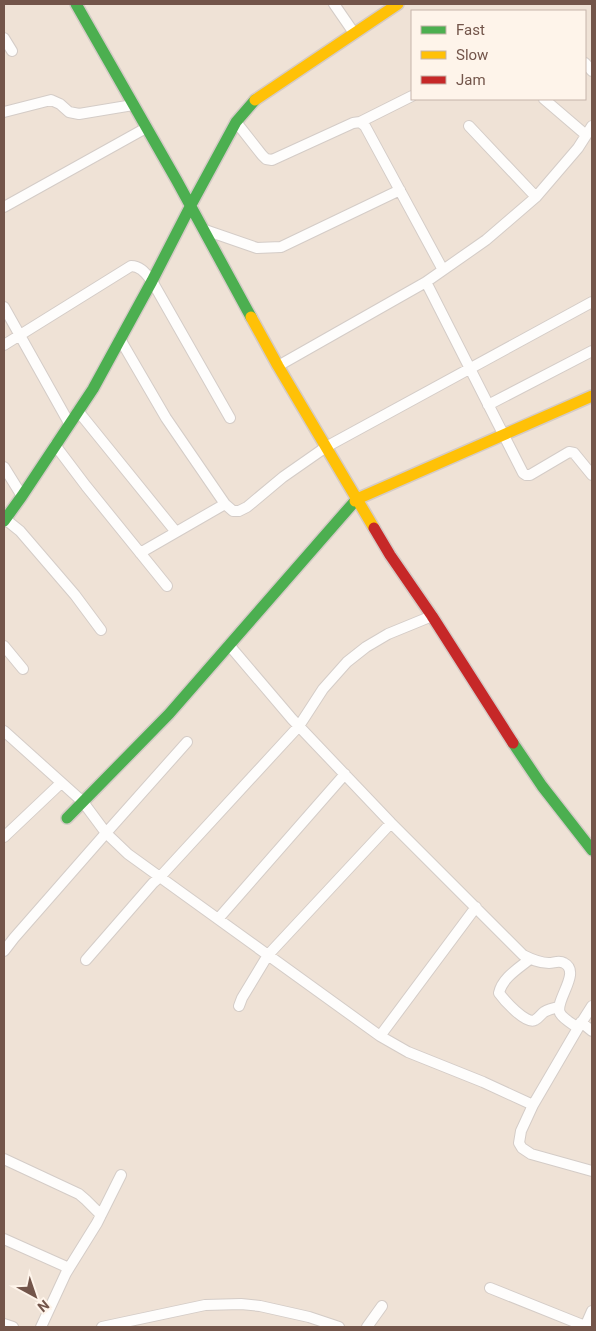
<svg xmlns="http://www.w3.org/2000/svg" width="596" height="1331" viewBox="0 0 596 1331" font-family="Roboto,sans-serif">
  <rect width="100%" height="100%" fill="#f6f0e9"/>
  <path fill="#efe2d6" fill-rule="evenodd" d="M4,4H592V1327H4ZM412,11H585V99H412Z"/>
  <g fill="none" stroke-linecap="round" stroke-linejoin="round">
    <g stroke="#d4ccc7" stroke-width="12">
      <path id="street" d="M334,4L354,33
        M4,38L12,51
        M585,63L592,71
        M544,99L586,135
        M4,112L51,100L60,104L69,112L79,114L133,105
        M236,122L262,155L266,159L272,160L353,123L360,122L365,126L443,270
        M360,122L412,96
        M469,126L536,197
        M4,207L146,128
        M205,230L257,248L281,247L400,190
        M426,282L523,473L526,475H530L569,452L574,453L592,475
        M4,307L69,423
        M120,339L166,418L225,504L233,511H239L247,507L283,477L326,447L592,302
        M4,345L131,266C141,266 146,274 152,281L230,418
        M278,366L426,282L486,240L536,197L578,148L592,126
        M488,405L592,351
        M78,411L176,532
        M55,445L86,486L167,586
        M4,467L22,496
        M5,519L20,531L75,595L101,630
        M140,553L225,504
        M229,645L292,719L391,823L523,955C531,959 539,963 549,963C554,963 559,960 564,963C582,972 554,1001 560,1013C563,1019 573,1024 578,1028L592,1006
        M4,646L23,669
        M4,731L83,802L106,833L14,938L4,951
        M187,742L106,833L128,854L380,1036L476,907
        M4,837L61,783
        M218,919L345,774
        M530,959C519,968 502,978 499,993C504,1000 526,1025 535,1020C539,1018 541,1014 544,1012C549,1009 554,1008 559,1007
        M86,960L153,883L160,877L299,726L323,689L347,662L366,647L388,634L432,616
        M239,1006L242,998L268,955L391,823
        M581,1022L592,1031
        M578,1028L533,1105L521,1131L519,1143L522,1148L531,1154L592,1171
        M380,1036L408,1052L483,1082L533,1105
        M4,1159L79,1194L86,1200L101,1215
        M4,1239L69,1268
        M490,1288L585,1326
        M4,1324L13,1327
        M41,1327L66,1273L97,1223L121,1175
        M102,1327L205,1305L241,1304L260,1306L309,1317L339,1327
        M367,1327L382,1306
        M585,1327L592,1311"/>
    </g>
    <g stroke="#d5cbc6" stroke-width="14">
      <path id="fast" d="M76,4L177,181L251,317
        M4,521L22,496L93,389L152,281L191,205L236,122L255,100
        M513,743L542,786L592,850
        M67,818L169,714L355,501"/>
    </g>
    <g stroke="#d5cbc6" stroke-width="14">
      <path id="slow" d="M255,100L398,4
        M251,317L278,366L374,528
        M355,501L357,499L592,396"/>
    </g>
    <g stroke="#d5cbc6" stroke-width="14">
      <path id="jam" d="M374,528L390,555L432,616L513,743"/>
    </g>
    <use href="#street" stroke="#fefdfc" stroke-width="10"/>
    <use href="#fast" stroke="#4caf50" stroke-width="11"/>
    <use href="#slow" stroke="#ffc107" stroke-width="11"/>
    <use href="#jam" stroke="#c62828" stroke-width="11"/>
  </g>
  <rect width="596" height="1331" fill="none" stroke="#73554a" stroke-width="10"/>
  <rect x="411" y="10" width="175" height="90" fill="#fef4ea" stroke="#c6b4aa"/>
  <rect x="421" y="26" width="25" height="8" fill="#4caf50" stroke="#c6b4aa"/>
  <text x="456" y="35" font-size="15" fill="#73554a">Fast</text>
  <rect x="421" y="51" width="25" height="8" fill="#ffc107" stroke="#c6b4aa"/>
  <text x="456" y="60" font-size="15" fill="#73554a">Slow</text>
  <rect x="421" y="76" width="25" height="8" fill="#c62828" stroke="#c6b4aa"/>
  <text x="456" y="85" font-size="15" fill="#73554a">Jam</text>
  <g transform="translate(35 1296) rotate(140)" stroke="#fef4ea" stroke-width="4" paint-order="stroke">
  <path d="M0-4L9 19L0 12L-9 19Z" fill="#73554a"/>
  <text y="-8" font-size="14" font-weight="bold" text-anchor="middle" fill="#73554a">N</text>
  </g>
</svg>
